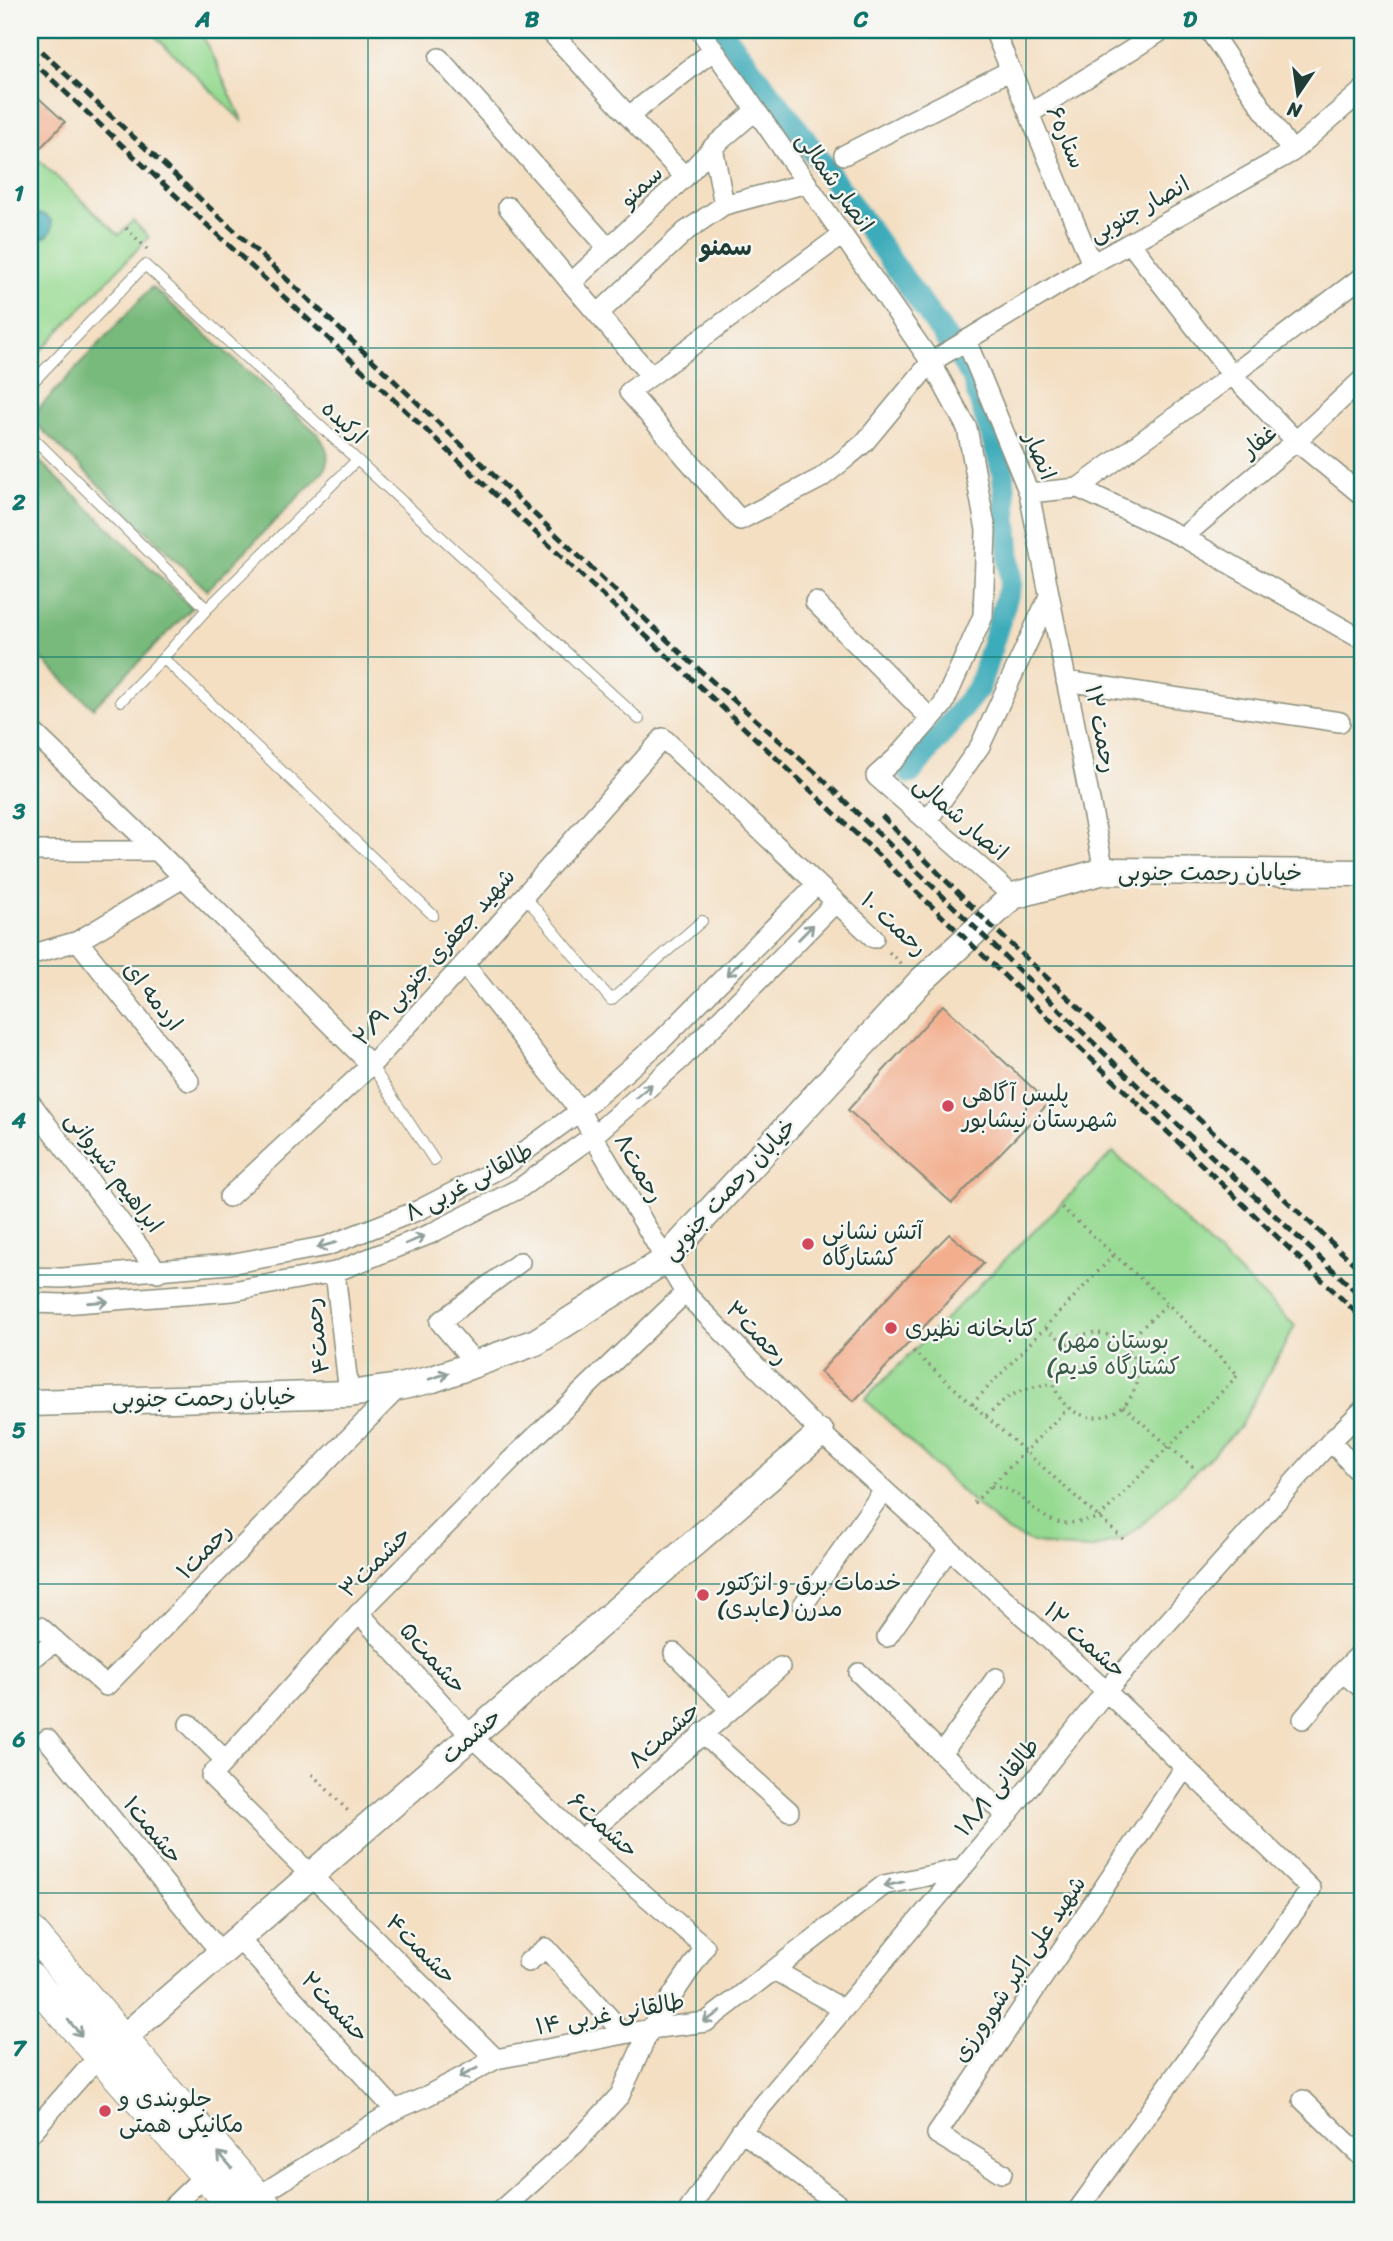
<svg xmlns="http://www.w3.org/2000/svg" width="1393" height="2241" viewBox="0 0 1393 2241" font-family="Sriracha,'Playpen Sans Arabic',sans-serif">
  <rect width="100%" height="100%" fill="#f6f6f2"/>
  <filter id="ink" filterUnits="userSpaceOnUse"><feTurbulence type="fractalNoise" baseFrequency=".0143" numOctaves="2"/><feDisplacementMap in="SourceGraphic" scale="14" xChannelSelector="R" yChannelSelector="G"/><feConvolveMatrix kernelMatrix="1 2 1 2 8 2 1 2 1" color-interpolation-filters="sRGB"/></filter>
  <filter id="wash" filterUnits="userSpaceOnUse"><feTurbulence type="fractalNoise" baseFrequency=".00686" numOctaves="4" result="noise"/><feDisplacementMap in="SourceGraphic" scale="28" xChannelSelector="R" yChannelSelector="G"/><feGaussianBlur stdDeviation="1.57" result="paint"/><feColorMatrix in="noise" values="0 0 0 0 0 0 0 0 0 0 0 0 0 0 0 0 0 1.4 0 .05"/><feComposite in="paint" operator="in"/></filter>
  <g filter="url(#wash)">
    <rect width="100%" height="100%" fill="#f4dfc3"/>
    <path fill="#96da92" stroke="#5a8c63" stroke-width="2" d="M149,30H200L243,122Z
      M33,155L119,235L133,221L149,237L30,362V159Z
      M1113,1152L1295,1326L1239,1428L1140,1527L1123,1539L1090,1549L1055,1547L1029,1541L1007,1531L974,1503L865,1399Z"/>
    <path fill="#78ba7c" stroke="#4c7c58" stroke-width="2" d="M152,287L318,434C327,448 331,455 324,471L207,590L30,418Z
      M30,452L192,608L93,708L30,648Z"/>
    <path fill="#3dacba" stroke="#2e7477" stroke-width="2" d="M28 226a12 12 0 1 1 24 0a12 12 0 1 1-24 0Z"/>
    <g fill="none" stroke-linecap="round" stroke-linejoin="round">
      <path stroke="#3dacba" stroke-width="23" d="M721,30L793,123L972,375L1003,472L1011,583L979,687L910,773"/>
    </g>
    <g id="blocks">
      <path fill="#f3ae8e" d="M30,90L65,122L30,159Z
        M943,1005L1049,1103L952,1203L848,1110Z
        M949,1234L984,1263L854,1401L820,1372L900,1284Z"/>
    </g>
  </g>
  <g filter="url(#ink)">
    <use href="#blocks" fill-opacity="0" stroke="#8a8e7c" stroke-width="2"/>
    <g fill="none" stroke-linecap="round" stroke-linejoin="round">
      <g stroke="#8a8e7c" stroke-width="12">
        <path id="lane" d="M30,385L145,265L639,719
          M30,435L207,609L357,460
          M207,609L163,658L433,915
          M121,701L163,658
          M524,895L611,1000L702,921
          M371,1065L434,1160"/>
      </g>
      <g stroke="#8a8e7c" stroke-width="22">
        <path id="street" d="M549,30L685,177L571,283L650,375
          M700,30L931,362L967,428L986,530L983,616L943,705L896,758L876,776L1013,896
          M994,30L1092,264
          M1209,30L1292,152
          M439,58L609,249
          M1029,114L1163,30
          M629,116L714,50
          M713,147L756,110
          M844,155L1011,70
          M685,177L713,147L724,205
          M508,207L571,283
          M842,235L629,392L740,520L821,478L845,459L864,443L931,362L1092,264L1292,152L1363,90
          M1130,243L1232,375L1363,276
          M598,314L686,231L724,205L807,183
          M966,340L1029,493L1104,871
          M1078,488L1232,375L1296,441L1363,496
          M1029,493L1078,488L1183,537L1363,640
          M1183,537L1296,441L1363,379
          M815,602L931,719
          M1066,681L1340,722
          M30,729L157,851L371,1065
          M927,821L980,746L1049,596
          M30,851H157
          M78,941L189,1081
          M30,955L78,941L183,878
          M464,964L580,1111L593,1136L685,1293L821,1433L1106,1691L1311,1889L1077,2211
          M30,1102L158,1272
          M229,1197L371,1065L464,964L663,738L874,938
          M335,1272L349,1394
          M30,1277L62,1278L229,1264L327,1246L419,1210L506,1165L580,1111L661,1041L816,885
          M30,1303L63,1304L233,1291L335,1272L430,1234L520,1188L593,1136L680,1060L835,903
          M476,1364L440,1322L520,1262
          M1331,1441L1363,1477
          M803,1605L884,1490
          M359,1613L471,1736L581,1840L705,1947L650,2029L620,2095L575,2144L500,2211
          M40,1627L106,1686L399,1387
          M887,1637L949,1549
          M1363,1651L1342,1672L1363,1689
          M674,1653L729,1709
          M30,1660L56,1641
          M859,1673L1006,1816
          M1303,1719L1342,1672
          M189,1724L225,1760
          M702,1733L789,1811
          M47,1739L221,1953
          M943,1752L996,1678
          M581,1840L780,1667
          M238,1938L395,2110
          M528,1962L546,1948L624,2034
          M774,1970L843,2009
          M496,2059L211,1776L359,1613L512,1459L685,1293
          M1303,2100L1363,2158
          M741,2131L847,2211
          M30,2134L99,2056
          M1002,2173L937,2134L1184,1769
          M257,2197L395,2110L423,2098L496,2059L650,2029L706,2022L884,1885L961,1869
          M168,2211L205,2175
          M688,2211L741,2131L1006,1816L1106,1691L1331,1441L1363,1410"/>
      </g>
      <g stroke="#8a8e7c" stroke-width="29">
        <path id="secondary" d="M30,1403L349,1394L399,1387L433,1379L536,1342L664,1261L920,982L1013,896L1104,871L1363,873
          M122,2039L821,1433"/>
      </g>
      <g stroke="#8a8e7c" stroke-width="32">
        <path id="primary" d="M30,1930L270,2211
          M30,1977L237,2211"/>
      </g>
      <path stroke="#8a8e7c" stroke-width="3.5" stroke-dasharray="2 5" stroke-linecap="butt" d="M126,228L147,249
        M889,952L903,966
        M1046,1328L1066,1344
        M1053 1375a42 42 0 1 1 84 0a42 42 0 1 1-84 0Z
        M1124,1345L1167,1304
        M913,1351L1123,1539
        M972,1404L1115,1254
        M1123,1406L1196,1470
        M986,1416C1008,1395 1022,1387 1053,1384
        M991,1486C1025,1489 1027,1511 1054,1521C1067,1526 1085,1520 1099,1518L1238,1375L1160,1296L1060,1206
        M974,1503L1068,1408
        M312,1774L350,1813"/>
      <use href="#lane" stroke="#fff" stroke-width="10"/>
      <use href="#street" stroke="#fff" stroke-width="19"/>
      <use href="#secondary" stroke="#fff" stroke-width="26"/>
      <use href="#primary" stroke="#fff" stroke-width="30"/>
      <path stroke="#1f3d34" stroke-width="5" stroke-dasharray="10 5" stroke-linecap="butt" d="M30,41L306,297L685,657L815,772L1173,1120L1363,1298
        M30,59L803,783L1363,1319
        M882,816L985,920L1363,1272"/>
    </g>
    <defs><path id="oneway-shaft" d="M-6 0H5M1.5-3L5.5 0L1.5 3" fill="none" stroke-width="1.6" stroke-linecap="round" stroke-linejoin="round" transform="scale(1.75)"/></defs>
    <g stroke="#8f9e9a">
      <use href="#oneway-shaft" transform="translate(806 932) rotate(-45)"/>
      <use href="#oneway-shaft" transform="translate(734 968) rotate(135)"/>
      <use href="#oneway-shaft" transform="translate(644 1091) rotate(-41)"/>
      <use href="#oneway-shaft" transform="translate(415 1240) rotate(-22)"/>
      <use href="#oneway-shaft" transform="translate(327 1245) rotate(164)"/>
      <use href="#oneway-shaft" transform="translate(98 1302) rotate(-4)"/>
      <use href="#oneway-shaft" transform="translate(439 1376) rotate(-18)"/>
      <use href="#oneway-shaft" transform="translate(894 1884) rotate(167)"/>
      <use href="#oneway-shaft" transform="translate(712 2017) rotate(148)"/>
      <use href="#oneway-shaft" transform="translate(75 2028) rotate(49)"/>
      <use href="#oneway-shaft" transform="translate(468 2073) rotate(152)"/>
      <use href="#oneway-shaft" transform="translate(225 2160) rotate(-131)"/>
    </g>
  </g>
  <path fill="none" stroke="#0f766e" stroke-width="2" stroke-opacity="0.55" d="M368,30V2211M696,30V2211M1026,30V2211M30,348H1363M30,657H1363M30,966H1363M30,1275H1363M30,1584H1363M30,1893H1363"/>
  <g fill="#d1495b" stroke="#f6f6f2" stroke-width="2.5">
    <circle cx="948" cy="1106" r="7"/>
    <circle cx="808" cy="1244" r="7"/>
    <circle cx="891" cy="1328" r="7"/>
    <circle cx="703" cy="1595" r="7"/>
    <circle cx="105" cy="2111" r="7"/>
  </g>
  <g text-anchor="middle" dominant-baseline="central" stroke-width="5" stroke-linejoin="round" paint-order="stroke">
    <g font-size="23" fill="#1f3d34" stroke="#f6f6f2">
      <text transform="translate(1066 137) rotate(67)">ستاره۶</text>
      <text transform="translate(835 182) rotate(55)">انصار شمالی</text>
      <text transform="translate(641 186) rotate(-43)">سمنو</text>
      <text transform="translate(1139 209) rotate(-29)">انصار جنوبی</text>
      <text transform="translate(344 422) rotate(43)">ارکیده</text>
      <text transform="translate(1259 441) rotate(-40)">غفار</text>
      <text transform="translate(1040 456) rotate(68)">انصار</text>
      <text transform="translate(1101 729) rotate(79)">رحمت ۱۲</text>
      <text transform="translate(961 818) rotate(41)">انصار شمالی</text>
      <text x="1210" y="872">خیابان رحمت جنوبی</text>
      <text transform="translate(894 924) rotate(43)">رحمت ۱۰</text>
      <text transform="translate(434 957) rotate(-48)">شهید جعفری جنوبی ۲/۹</text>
      <text transform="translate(153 996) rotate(52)">اردمه ای</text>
      <text transform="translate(639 1168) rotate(60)">رحمت۸</text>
      <text transform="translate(114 1172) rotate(53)">ابراهیم شیروانی</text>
      <text transform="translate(469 1182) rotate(-28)">طالقانی غربی ۸</text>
      <text transform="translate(729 1189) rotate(-47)">خیابان رحمت جنوبی</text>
      <text transform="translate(757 1333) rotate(46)">رحمت۳</text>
      <text transform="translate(317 1336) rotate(-97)">رحمت۴</text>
      <text transform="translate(204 1398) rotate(-1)">خیابان رحمت جنوبی</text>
      <text transform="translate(204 1551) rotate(-46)">رحمت۱</text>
      <text transform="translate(375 1562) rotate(-45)">حشمت۳</text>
      <text transform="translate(1085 1640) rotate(42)">حشمت ۱۲</text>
      <text transform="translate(433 1658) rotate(48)">حشمت۵</text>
      <text transform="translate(664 1735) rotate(-42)">حشمت۸</text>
      <text transform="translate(471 1736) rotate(-41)">حشمت</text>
      <text transform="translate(997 1787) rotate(-51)">طالقانی ۱۸/۱</text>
      <text transform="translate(603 1825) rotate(42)">حشمت۶</text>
      <text transform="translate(153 1830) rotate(51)">حشمت۱</text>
      <text transform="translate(421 1949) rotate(45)">حشمت۴</text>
      <text transform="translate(1019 1969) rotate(-56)">شهید علی اکبر شورورزی</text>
      <text transform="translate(335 2007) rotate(47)">حشمت۲</text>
      <text transform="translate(610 2014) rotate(-10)">طالقانی غربی ۱۴</text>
    </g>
    <g font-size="23" fill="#1f3d34" stroke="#f6f6f2" text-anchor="start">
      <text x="962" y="1093">پلیس آگاهی<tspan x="962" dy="26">شهرستان نیشابور</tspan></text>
      <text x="822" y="1231">آتش نشانی<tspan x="822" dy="26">کشتارگاه</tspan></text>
      <text x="905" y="1328">کتابخانه نظیری</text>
      <text x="717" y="1582">خدمات برق و انژکتور<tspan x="717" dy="26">مدرن (عابدی)</tspan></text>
      <text x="119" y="2098">جلوبندی و<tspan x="119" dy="26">مکانیکی همتی</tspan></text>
    </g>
    <g font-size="23" fill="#375c47" stroke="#f6f6f2">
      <text x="1113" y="1340">(بوستان مهر<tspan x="1113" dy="26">(کشتارگاه قدیم</tspan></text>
    </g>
    <g font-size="24" font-weight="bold" fill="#1f3d34" stroke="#f6f6f2">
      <text x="726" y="247">سمنو</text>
    </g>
  </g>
  <rect width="1393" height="2241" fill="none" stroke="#f6f6f2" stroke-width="77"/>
  <g transform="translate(1298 94) rotate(193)" stroke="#f6f6f2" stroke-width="5" paint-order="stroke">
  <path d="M0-5L12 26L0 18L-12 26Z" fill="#1f3d34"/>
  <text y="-10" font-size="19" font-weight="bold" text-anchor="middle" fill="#1f3d34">N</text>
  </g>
  <rect x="38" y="38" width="1316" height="2164" fill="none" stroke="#0f766e" stroke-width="2.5"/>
  <g font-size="23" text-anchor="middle" font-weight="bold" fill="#0f766e">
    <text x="203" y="27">A</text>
    <text x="532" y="27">B</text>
    <text x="861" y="27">C</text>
    <text x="1190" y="27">D</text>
    <text x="19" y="201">1</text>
    <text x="19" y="510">2</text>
    <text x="19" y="819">3</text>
    <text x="19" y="1128">4</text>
    <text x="19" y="1438">5</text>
    <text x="19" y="1747">6</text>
    <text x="19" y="2056">7</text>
  </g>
</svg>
